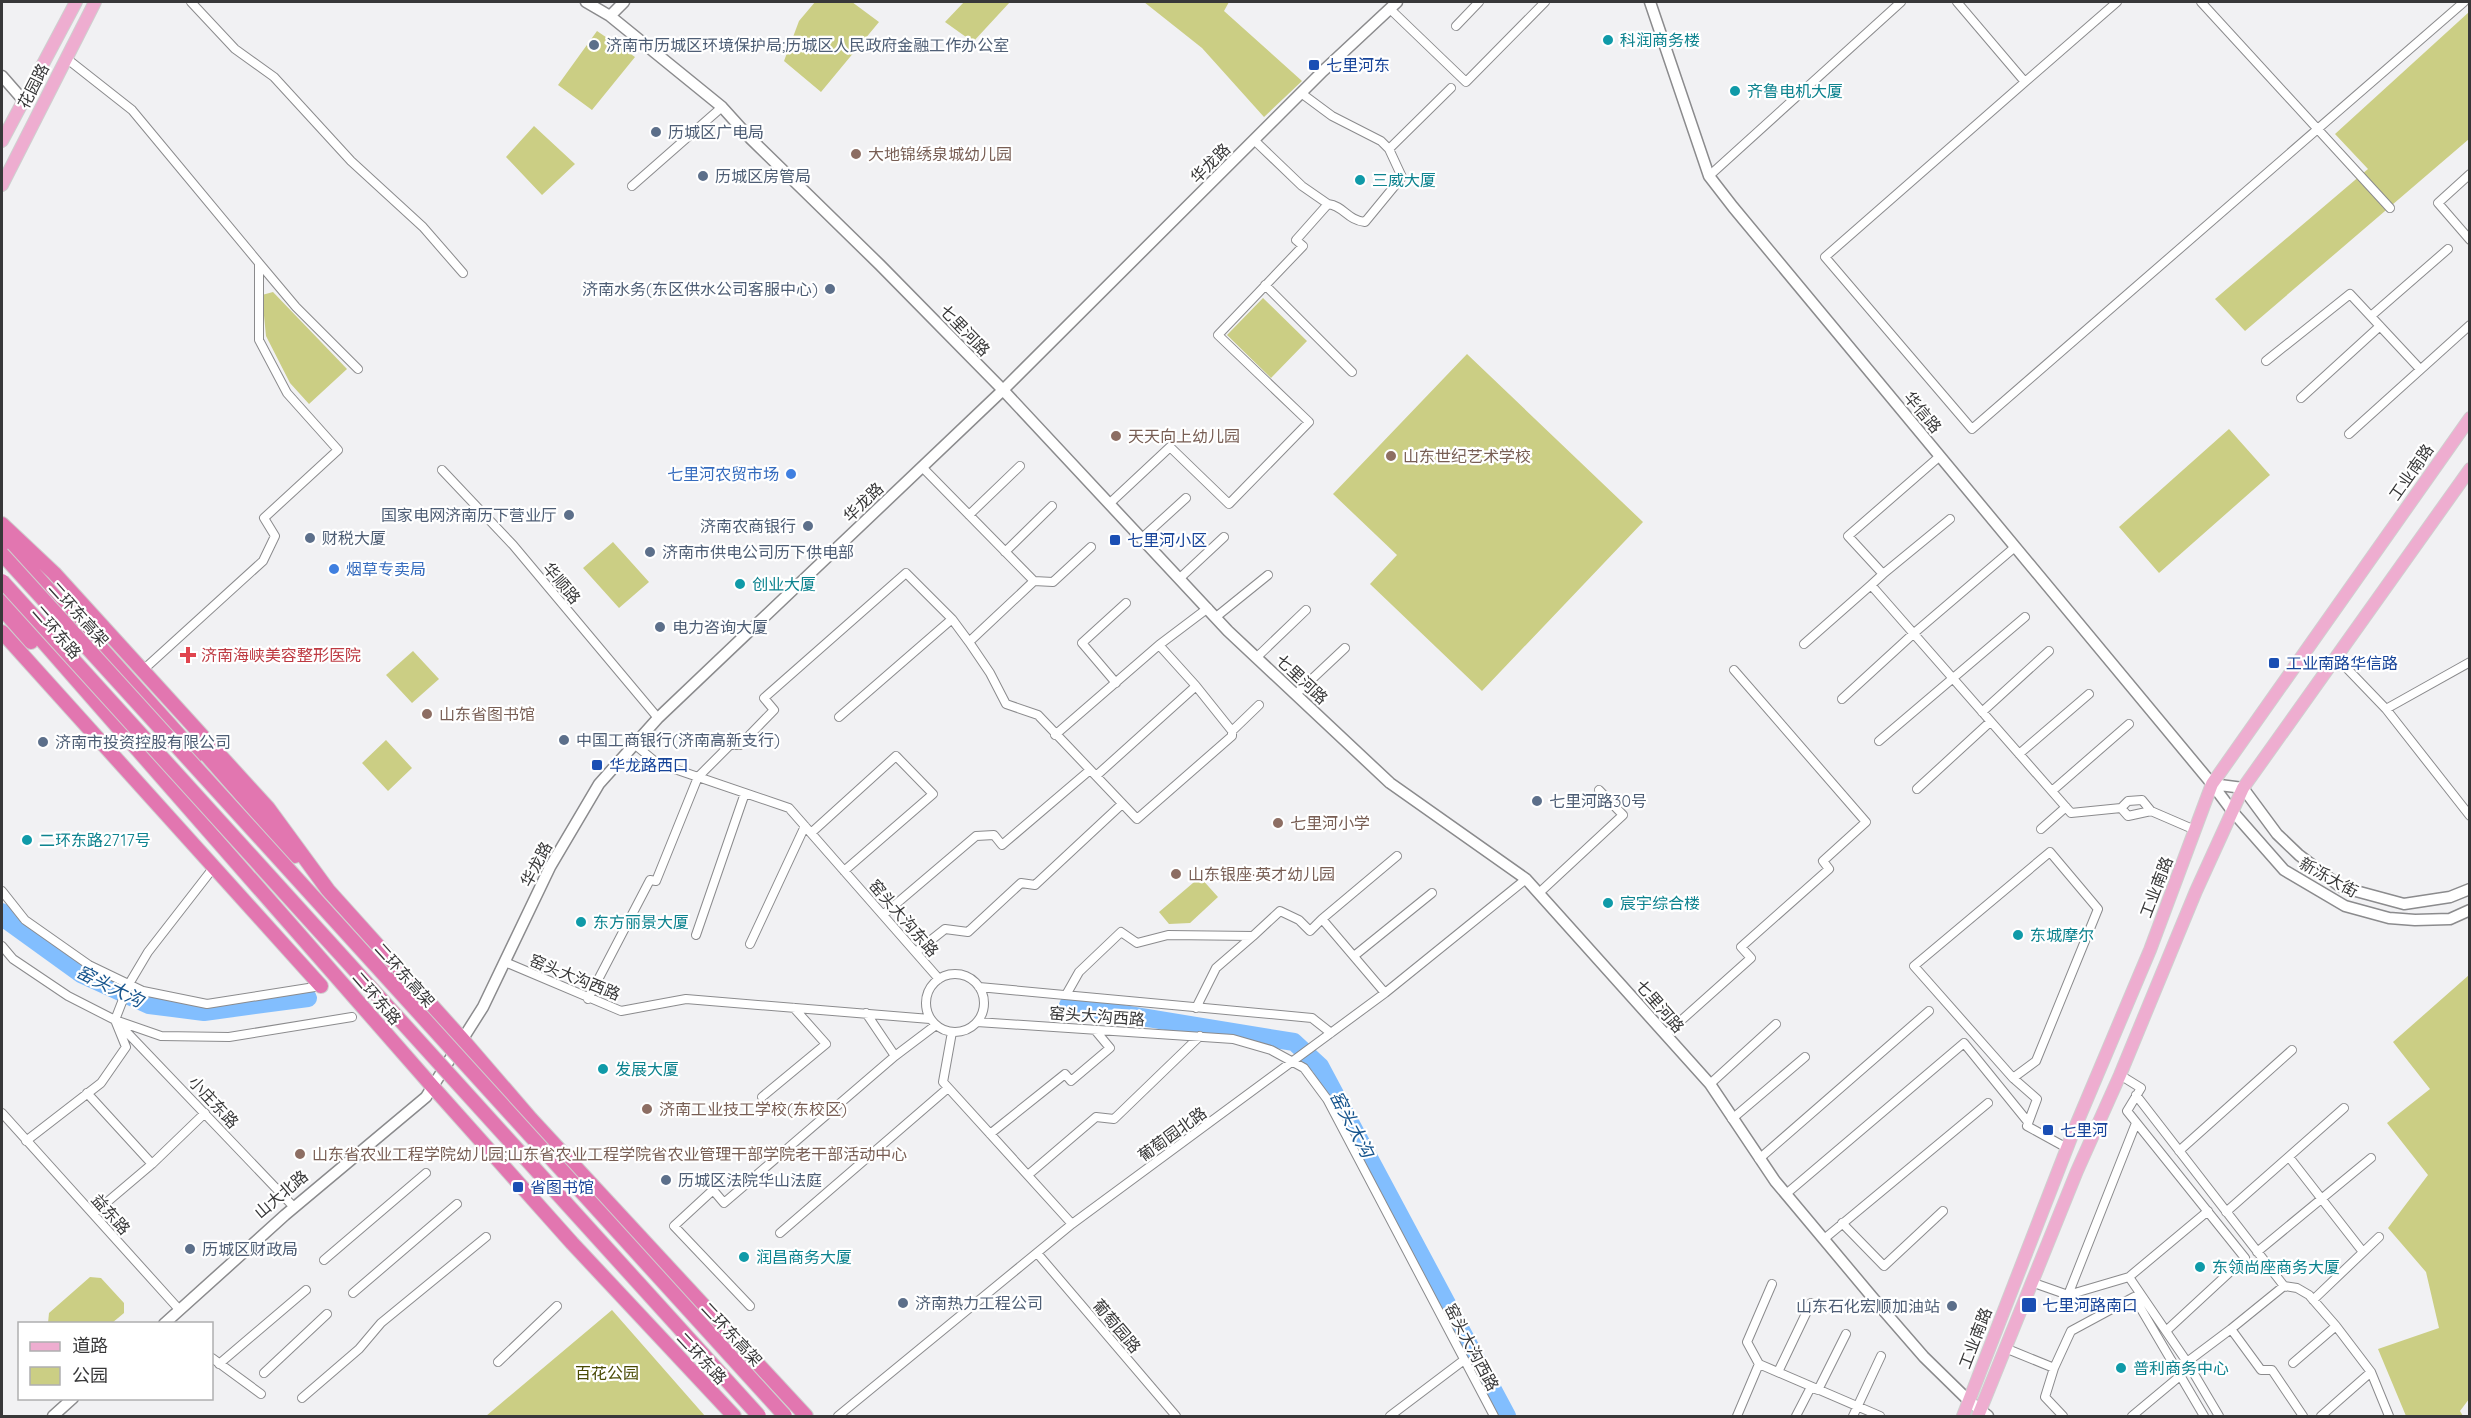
<svg xmlns="http://www.w3.org/2000/svg" width="2471" height="1418" viewBox="0 0 2471 1418" font-family="Quicksand,'Noto Sans SC',sans-serif">
  <rect width="100%" height="100%" fill="#f1f1f3"/>
  <path fill="#cbce84" d="M815,2H852L879,22L821,92L784,61L799,21Z
    M964,2H1010L973,42L945,22Z
    M1144,2H1229L1224,11L1302,81L1264,117L1202,48Z
    M2469,12V139L2245,331L2215,299L2368,169L2335,134Z
    M597,31L635,57L592,110L558,85Z
    M534,126L575,164L542,195L506,157Z
    M273,292L347,369L309,404L290,383L266,336L262,295Z
    M1263,298L1307,341L1271,378L1227,335Z
    M1467,354L1643,522L1482,691L1370,584L1397,555L1333,494Z
    M2229,429L2270,475L2159,573L2119,527Z
    M613,542L649,582L619,608L583,568Z
    M413,651L439,679L412,703L386,675Z
    M386,740L412,768L388,791L362,763Z
    M1200,877L1218,897L1190,923L1169,924L1159,912Z
    M2469,975V1399L2460,1411L2463,1416H2406L2378,1349L2439,1328L2426,1272L2388,1228L2428,1175L2387,1123L2430,1089L2393,1042Z
    M90,1277L101,1278L124,1303V1313L112,1323H48L49,1313Z
    M612,1310L705,1416H486Z"/>
  <g fill="none" stroke-linecap="round" stroke-linejoin="round">
    <path stroke="#82befe" stroke-width="18" d="M2,912L9,922L81,974L149,1005L204,1012L308,998
      M1068,1005L1294,1042L1320,1066L1507,1416"/>
    <g stroke="#8b8b8d" stroke-width="10">
      <path id="street" d="M191,2L235,49L274,77L351,161L423,227L463,273
        M1957,2L2025,82L2117,2
        M2201,2L2390,208
        M1390,9L1466,82L1545,2
        M1456,26L1479,2
        M66,58L132,110L259,263V340L287,393L338,450L264,518L275,536L263,561L142,671
        M2025,82L1825,257L1972,429L2464,2
        M1254,140L1302,186L1328,204
        M1389,149L1451,88
        M2470,174L2438,203L2470,240
        M1709,176L1901,2
        M632,186L722,107
        M259,263L296,307L358,369
        M1265,285L1352,372
        M2371,316L2448,249
        M2266,361L2350,294L2420,369
        M2301,398L2380,326
        M2349,434L2470,325
        M1940,456L1848,536L1883,574L1871,585L2071,813L2121,808L2128,816L2151,811L2195,830
        M922,467L1034,581L969,642L990,673L1006,704L1038,715L1137,819L1232,736V731
        M442,470L513,545L658,718
        M1109,504L1170,447L1229,504L1309,422L1218,335L1303,246L1296,240L1328,204C1344,206 1347,220 1365,222L1402,177L1389,149L1381,141L1332,116L1301,93
        M969,515L1020,466
        M1142,538L1186,498
        M1005,552L1052,506
        M1883,574L1950,519
        M1180,578L1224,537
        M1034,581L1053,582L1091,547
        M1216,617L1268,575
        M1804,644L1871,585
        M1257,657L1306,610
        M2336,657L2386,709L2470,816
        M1116,683L1082,643L1126,603
        M1196,686L1232,731L1259,705
        M1296,694L1345,648
        M1842,699L1913,634L2015,547
        M2386,709L2470,662
        M1982,712L2049,651
        M839,717L952,619
        M1055,735L1159,645L1208,608
        M1879,741L2025,617
        M634,744L657,763L789,808L939,979
        M2019,754L2089,694
        M1096,776L1196,686L1159,645
        M1917,789L1990,722
        M2052,791L2129,724
        M2121,808L2128,801L2142,800L2151,811
        M2041,829L2066,807
        M811,833L896,756L933,794L844,871
        M2050,852L2098,909L2036,1061L2013,1078L1914,966Z
        M2,891L25,920L89,965L143,991L207,1004L321,986
        M1539,893L1623,815L1599,790
        M883,915L976,836L994,835L1002,845L1090,770
        M1322,919L1397,856
        M696,935L745,793
        M750,944L805,826
        M2,946L13,959L68,996L115,1020L161,1036L229,1037L352,1017
        M916,952L945,929L968,932L1021,883L1035,885L1122,804
        M1354,956L1432,893
        M505,962L621,1011L686,999L930,1019
        M926 1003a29 29 0 1 1 58 0a29 29 0 1 1-58 0Z
        M979,987L1312,1018L1331,1033
        M1066,995L1079,972L1121,932L1137,943L1168,935L1253,936L1280,911L1299,920L1310,931L1322,919L1385,993
        M588,999L650,880L656,881L698,777L730,745H740L774,710L764,698L906,573L952,619L969,642
        M1196,1008L1216,968L1253,936
        M977,1022L1233,1039L1271,1050L1304,1068L1327,1099L1494,1416
        M118,1023L291,1204
        M952,1032L943,1082L1072,1224
        M1667,1033L1751,958L1741,947L1829,869L1823,861L1866,822L1734,670
        M895,1056L936,1025
        M2120,1075L2141,1088L2127,1111L2245,1258L2166,1331
        M2013,1078L2037,1099L2027,1126L2067,1148
        M1710,1084L1776,1024
        M87,1093L152,1164
        M2136,1095L2284,1286L2297,1288L2309,1295L2336,1326L2371,1372L2389,1416
        M762,1097L826,1044L794,1008
        M2,1113L176,1306
        M1732,1119L1805,1057
        M990,1134L1065,1074L1071,1081L1110,1048L1095,1030
        M26,1141L101,1083L126,1047L115,1020L129,984L148,952L214,867
        M2179,1151L2292,1050
        M2289,1157L2363,1252
        M1759,1159L1929,1011
        M1028,1175L1096,1117L1114,1119L1200,1036
        M1786,1194L1964,1043L2028,1122
        M2226,1212L2344,1108
        M93,1214L152,1164L205,1113
        M1842,1223L1884,1266L1943,1211
        M780,1233L948,1088
        M1824,1239L1988,1103
        M2257,1252L2371,1158
        M1037,1253L1176,1416
        M324,1260L426,1173
        M2129,1277L2187,1362L2219,1416
        M2031,1282L2068,1295L2129,1277L2208,1211
        M1772,1284L1747,1342L1759,1364L1880,1416
        M353,1293L457,1204
        M2068,1295L2136,1123
        M2313,1300L2379,1237
        M750,1306L674,1226L713,1190L724,1203L895,1056L866,1013
        M2231,1329L2284,1286
        M2005,1348L2054,1368
        M212,1358L261,1394
        M498,1362L557,1306
        M2187,1362L2231,1329L2261,1370H2272L2303,1416
        M2293,1363L2336,1326
        M219,1364L306,1290
        M1778,1372L1811,1303
        M264,1373L327,1314
        M302,1398L359,1349L381,1323L486,1237
        M838,1416L1072,1224L1385,993L1526,879
        M1390,1416L1464,1360
        M1737,1416L1759,1364
        M1796,1416L1811,1387L1818,1390L1846,1334
        M1853,1416L1881,1356
        M2063,1416L2045,1397L2054,1368L2071,1331L2134,1297L2204,1416
        M2132,1416L2180,1376
        M2321,1416L2371,1372"/>
    </g>
    <g stroke="#8b8b8d" stroke-width="13">
      <path id="secondary" d="M586,2L610,16L722,107L750,138L880,265L1003,390L1228,631L1390,783L1526,879L1710,1084L1775,1181L1878,1304L1924,1357L1968,1400L1988,1416
        M1650,2L1709,176L1733,207L2212,784L2233,812L2284,870L2345,906L2389,918L2415,920L2450,919L2470,910
        M610,16L624,2
        M2,76L23,100
        M2212,784L2243,788L2277,834L2299,855L2341,887L2404,904L2450,897L2470,889
        M164,1324L285,1215L426,1097L483,1007L550,867L599,784L658,718L1003,390L1323,71L1397,2
        M53,1416L73,1398"/>
    </g>
    <g stroke="#cfcfcf" stroke-width="14">
      <path id="primary" d="M2,141L76,2
        M2,185L95,2
        M1963,1416L2074,1130L2150,950L2212,784L2470,418
        M1978,1416L2077,1171L2120,1075L2196,891L2243,788L2470,469"/>
    </g>
    <g stroke="#cfcfcf" stroke-width="16">
      <path id="highway" d="M2,524L54,573L268,808L328,890L462,1039L531,1119L806,1416
        M2,541L22,560L197,755
        M2,595L432,1086L572,1243L734,1416
        M2,609L31,642
        M2,632L321,986
        M195,742L295,856"/>
    </g>
    <use href="#street" stroke="#fff" stroke-width="8"/>
    <use href="#secondary" stroke="#fff" stroke-width="10"/>
    <use href="#primary" stroke="#eeadd0" stroke-width="12"/>
    <use href="#highway" stroke="#e276b0" stroke-width="14"/>
    <g stroke="#cfcfcf" stroke-width="16" stroke-linecap="butt">
      <path id="highway-bridge" d="M2,554L785,1416
        M2,581L759,1416"/>
    </g>
    <use href="#highway-bridge" stroke="#e276b0" stroke-width="14"/>
  </g>
  <g fill="#0f9aa8" stroke="#fff" stroke-width="2">
    <circle cx="1608" cy="40" r="6"/>
    <circle cx="1735" cy="91" r="6"/>
    <circle cx="1360" cy="180" r="6"/>
    <circle cx="740" cy="584" r="6"/>
    <circle cx="27" cy="840" r="6"/>
    <circle cx="1608" cy="903" r="6"/>
    <circle cx="581" cy="922" r="6"/>
    <circle cx="2018" cy="935" r="6"/>
    <circle cx="603" cy="1069" r="6"/>
    <circle cx="744" cy="1257" r="6"/>
    <circle cx="2200" cy="1267" r="6"/>
    <circle cx="2121" cy="1368" r="6"/>
  </g>
  <g fill="#5c6f8a" stroke="#fff" stroke-width="2">
    <circle cx="594" cy="45" r="6"/>
    <circle cx="656" cy="132" r="6"/>
    <circle cx="703" cy="176" r="6"/>
    <circle cx="830" cy="289" r="6"/>
    <circle cx="569" cy="515" r="6"/>
    <circle cx="808" cy="526" r="6"/>
    <circle cx="310" cy="538" r="6"/>
    <circle cx="650" cy="552" r="6"/>
    <circle cx="660" cy="627" r="6"/>
    <circle cx="564" cy="740" r="6"/>
    <circle cx="43" cy="742" r="6"/>
    <circle cx="1537" cy="801" r="6"/>
    <circle cx="666" cy="1180" r="6"/>
    <circle cx="190" cy="1249" r="6"/>
    <circle cx="903" cy="1303" r="6"/>
    <circle cx="1952" cy="1306" r="6"/>
  </g>
  <g fill="#1a4fb4" stroke="#fff" stroke-width="2">
    <rect x="1308" y="59" width="12" height="12" rx="3"/>
    <rect x="1109" y="534" width="12" height="12" rx="3"/>
    <rect x="2268" y="657" width="12" height="12" rx="3"/>
    <rect x="591" y="759" width="12" height="12" rx="3"/>
    <rect x="2042" y="1124" width="12" height="12" rx="3"/>
    <rect x="512" y="1181" width="12" height="12" rx="3"/>
    <rect x="2021" y="1297" width="16" height="16" rx="3"/>
  </g>
  <g fill="#8d6e63" stroke="#fff" stroke-width="2">
    <circle cx="856" cy="154" r="6"/>
    <circle cx="1116" cy="436" r="6"/>
    <circle cx="1391" cy="456" r="6"/>
    <circle cx="427" cy="714" r="6"/>
    <circle cx="1278" cy="823" r="6"/>
    <circle cx="1176" cy="874" r="6"/>
    <circle cx="647" cy="1109" r="6"/>
    <circle cx="300" cy="1154" r="6"/>
  </g>
  <g fill="#3f7fe0" stroke="#fff" stroke-width="2">
    <circle cx="791" cy="474" r="6"/>
    <circle cx="334" cy="569" r="6"/>
  </g>
  <path fill="#e0444e" stroke="#fff" stroke-width="2" d="M185 646h6v6h6v6h-6v6h-6v-6h-6v-6h6z"/>
  <g text-anchor="middle" dominant-baseline="central" stroke-width="4.5" stroke-linejoin="round" paint-order="stroke">
    <g font-size="16" fill="#0d838f" stroke="#fff" text-anchor="start">
      <text x="1620" y="40">科润商务楼</text>
      <text x="1747" y="91">齐鲁电机大厦</text>
      <text x="1372" y="180">三威大厦</text>
      <text x="752" y="584">创业大厦</text>
      <text x="39" y="840">二环东路2717号</text>
      <text x="1620" y="903">宸宇综合楼</text>
      <text x="593" y="922">东方丽景大厦</text>
      <text x="2030" y="935">东城摩尔</text>
      <text x="615" y="1069">发展大厦</text>
      <text x="756" y="1257">润昌商务大厦</text>
      <text x="2212" y="1267">东领尚座商务大厦</text>
      <text x="2133" y="1368">普利商务中心</text>
    </g>
    <g font-size="16" fill="#4e5e75" stroke="#fff" text-anchor="start">
      <text x="606" y="45">济南市历城区环境保护局;历城区人民政府金融工作办公室</text>
      <text x="668" y="132">历城区广电局</text>
      <text x="715" y="176">历城区房管局</text>
      <text x="818" y="289" text-anchor="end">济南水务(东区供水公司客服中心)</text>
      <text x="557" y="515" text-anchor="end">国家电网济南历下营业厅</text>
      <text x="796" y="526" text-anchor="end">济南农商银行</text>
      <text x="322" y="538">财税大厦</text>
      <text x="662" y="552">济南市供电公司历下供电部</text>
      <text x="672" y="627">电力咨询大厦</text>
      <text x="576" y="740">中国工商银行(济南高新支行)</text>
      <text x="55" y="742">济南市投资控股有限公司</text>
      <text x="1549" y="801">七里河路30号</text>
      <text x="678" y="1180">历城区法院华山法庭</text>
      <text x="202" y="1249">历城区财政局</text>
      <text x="915" y="1303">济南热力工程公司</text>
      <text x="1940" y="1306" text-anchor="end">山东石化宏顺加油站</text>
    </g>
    <g font-size="16" fill="#164399" stroke="#fff" text-anchor="start">
      <text x="1326" y="65">七里河东</text>
      <text x="1127" y="540">七里河小区</text>
      <text x="2286" y="663">工业南路华信路</text>
      <text x="609" y="765">华龙路西口</text>
      <text x="2060" y="1130">七里河</text>
      <text x="530" y="1187">省图书馆</text>
      <text x="2042" y="1305">七里河路南口</text>
    </g>
    <g font-size="16" fill="#383839" stroke="#fff">
      <text transform="translate(33 86) rotate(-63)">花园路</text>
      <text transform="translate(1210 163) rotate(-45)">华龙路</text>
      <text transform="translate(965 330) rotate(46)">七里河路</text>
      <text transform="translate(1923 412) rotate(50)">华信路</text>
      <text transform="translate(2411 472) rotate(-55)">工业南路</text>
      <text transform="translate(863 502) rotate(-44)">华龙路</text>
      <text transform="translate(562 583) rotate(50)">华顺路</text>
      <text transform="translate(79 614) rotate(48)">二环东高架</text>
      <text transform="translate(57 632) rotate(49)">二环东路</text>
      <text transform="translate(1302 679) rotate(43)">七里河路</text>
      <text transform="translate(536 864) rotate(-62)">华龙路</text>
      <text transform="translate(2329 877) rotate(29)">新泺大街</text>
      <text transform="translate(2156 887) rotate(-69)">工业南路</text>
      <text transform="translate(904 918) rotate(49)">窑头大沟东路</text>
      <text transform="translate(405 975) rotate(48)">二环东高架</text>
      <text transform="translate(575 977) rotate(22)">窑头大沟西路</text>
      <text transform="translate(377 998) rotate(49)">二环东路</text>
      <text transform="translate(1660 1006) rotate(49)">七里河路</text>
      <text transform="translate(1097 1016) rotate(4)">窑头大沟西路</text>
      <text transform="translate(214 1102) rotate(47)">小庄东路</text>
      <text transform="translate(1172 1134) rotate(-36)">葡萄园北路</text>
      <text transform="translate(281 1194) rotate(-40)">山大北路</text>
      <text transform="translate(111 1214) rotate(48)">益东路</text>
      <text transform="translate(1117 1326) rotate(50)">葡萄园路</text>
      <text transform="translate(732 1334) rotate(47)">二环东高架</text>
      <text transform="translate(1975 1338) rotate(-69)">工业南路</text>
      <text transform="translate(1472 1347) rotate(62)">窑头大沟西路</text>
      <text transform="translate(702 1358) rotate(47)">二环东路</text>
    </g>
    <g font-size="16" fill="#785e54" stroke="#fff" text-anchor="start">
      <text x="868" y="154">大地锦绣泉城幼儿园</text>
      <text x="1128" y="436">天天向上幼儿园</text>
      <text x="1403" y="456">山东世纪艺术学校</text>
      <text x="439" y="714">山东省图书馆</text>
      <text x="1290" y="823">七里河小学</text>
      <text x="1188" y="874">山东银座·英才幼儿园</text>
      <text x="659" y="1109">济南工业技工学校(东校区)</text>
      <text x="312" y="1154">山东省农业工程学院幼儿园;山东省农业工程学院省农业管理干部学院老干部活动中心</text>
    </g>
    <g font-size="16" fill="#366cbe" stroke="#fff" text-anchor="end">
      <text x="779" y="474">七里河农贸市场</text>
      <text x="346" y="569" text-anchor="start">烟草专卖局</text>
    </g>
    <g font-size="16" fill="#be3a42" stroke="#fff" text-anchor="start">
      <text x="201" y="655">济南海峡美容整形医院</text>
    </g>
    <g font-size="16" fill="#494a04" stroke="#fff">
      <text x="607" y="1373">百花公园</text>
    </g>
    <g font-size="18" font-style="italic" fill="#16548d" stroke="#fff">
      <text transform="translate(110 986) rotate(26)">窑头大沟</text>
      <text transform="translate(1352 1124) rotate(62)">窑头大沟</text>
    </g>
  </g>
  <rect width="2471" height="1418" fill="none" stroke="#383839" stroke-width="6"/>
  <rect x="18" y="1322" width="195" height="78" fill="#ffffff" stroke="#afafb0" stroke-width="1.5"/>
  <rect x="30" y="1342" width="30" height="9" fill="#eeadd0" stroke="#afafb0" stroke-width="1.5"/>
  <text x="72" y="1352" font-size="18" fill="#383839">道路</text>
  <rect x="30" y="1367" width="30" height="18" fill="#cbce84" stroke="#afafb0" stroke-width="1.5"/>
  <text x="72" y="1382" font-size="18" fill="#383839">公园</text>
</svg>
